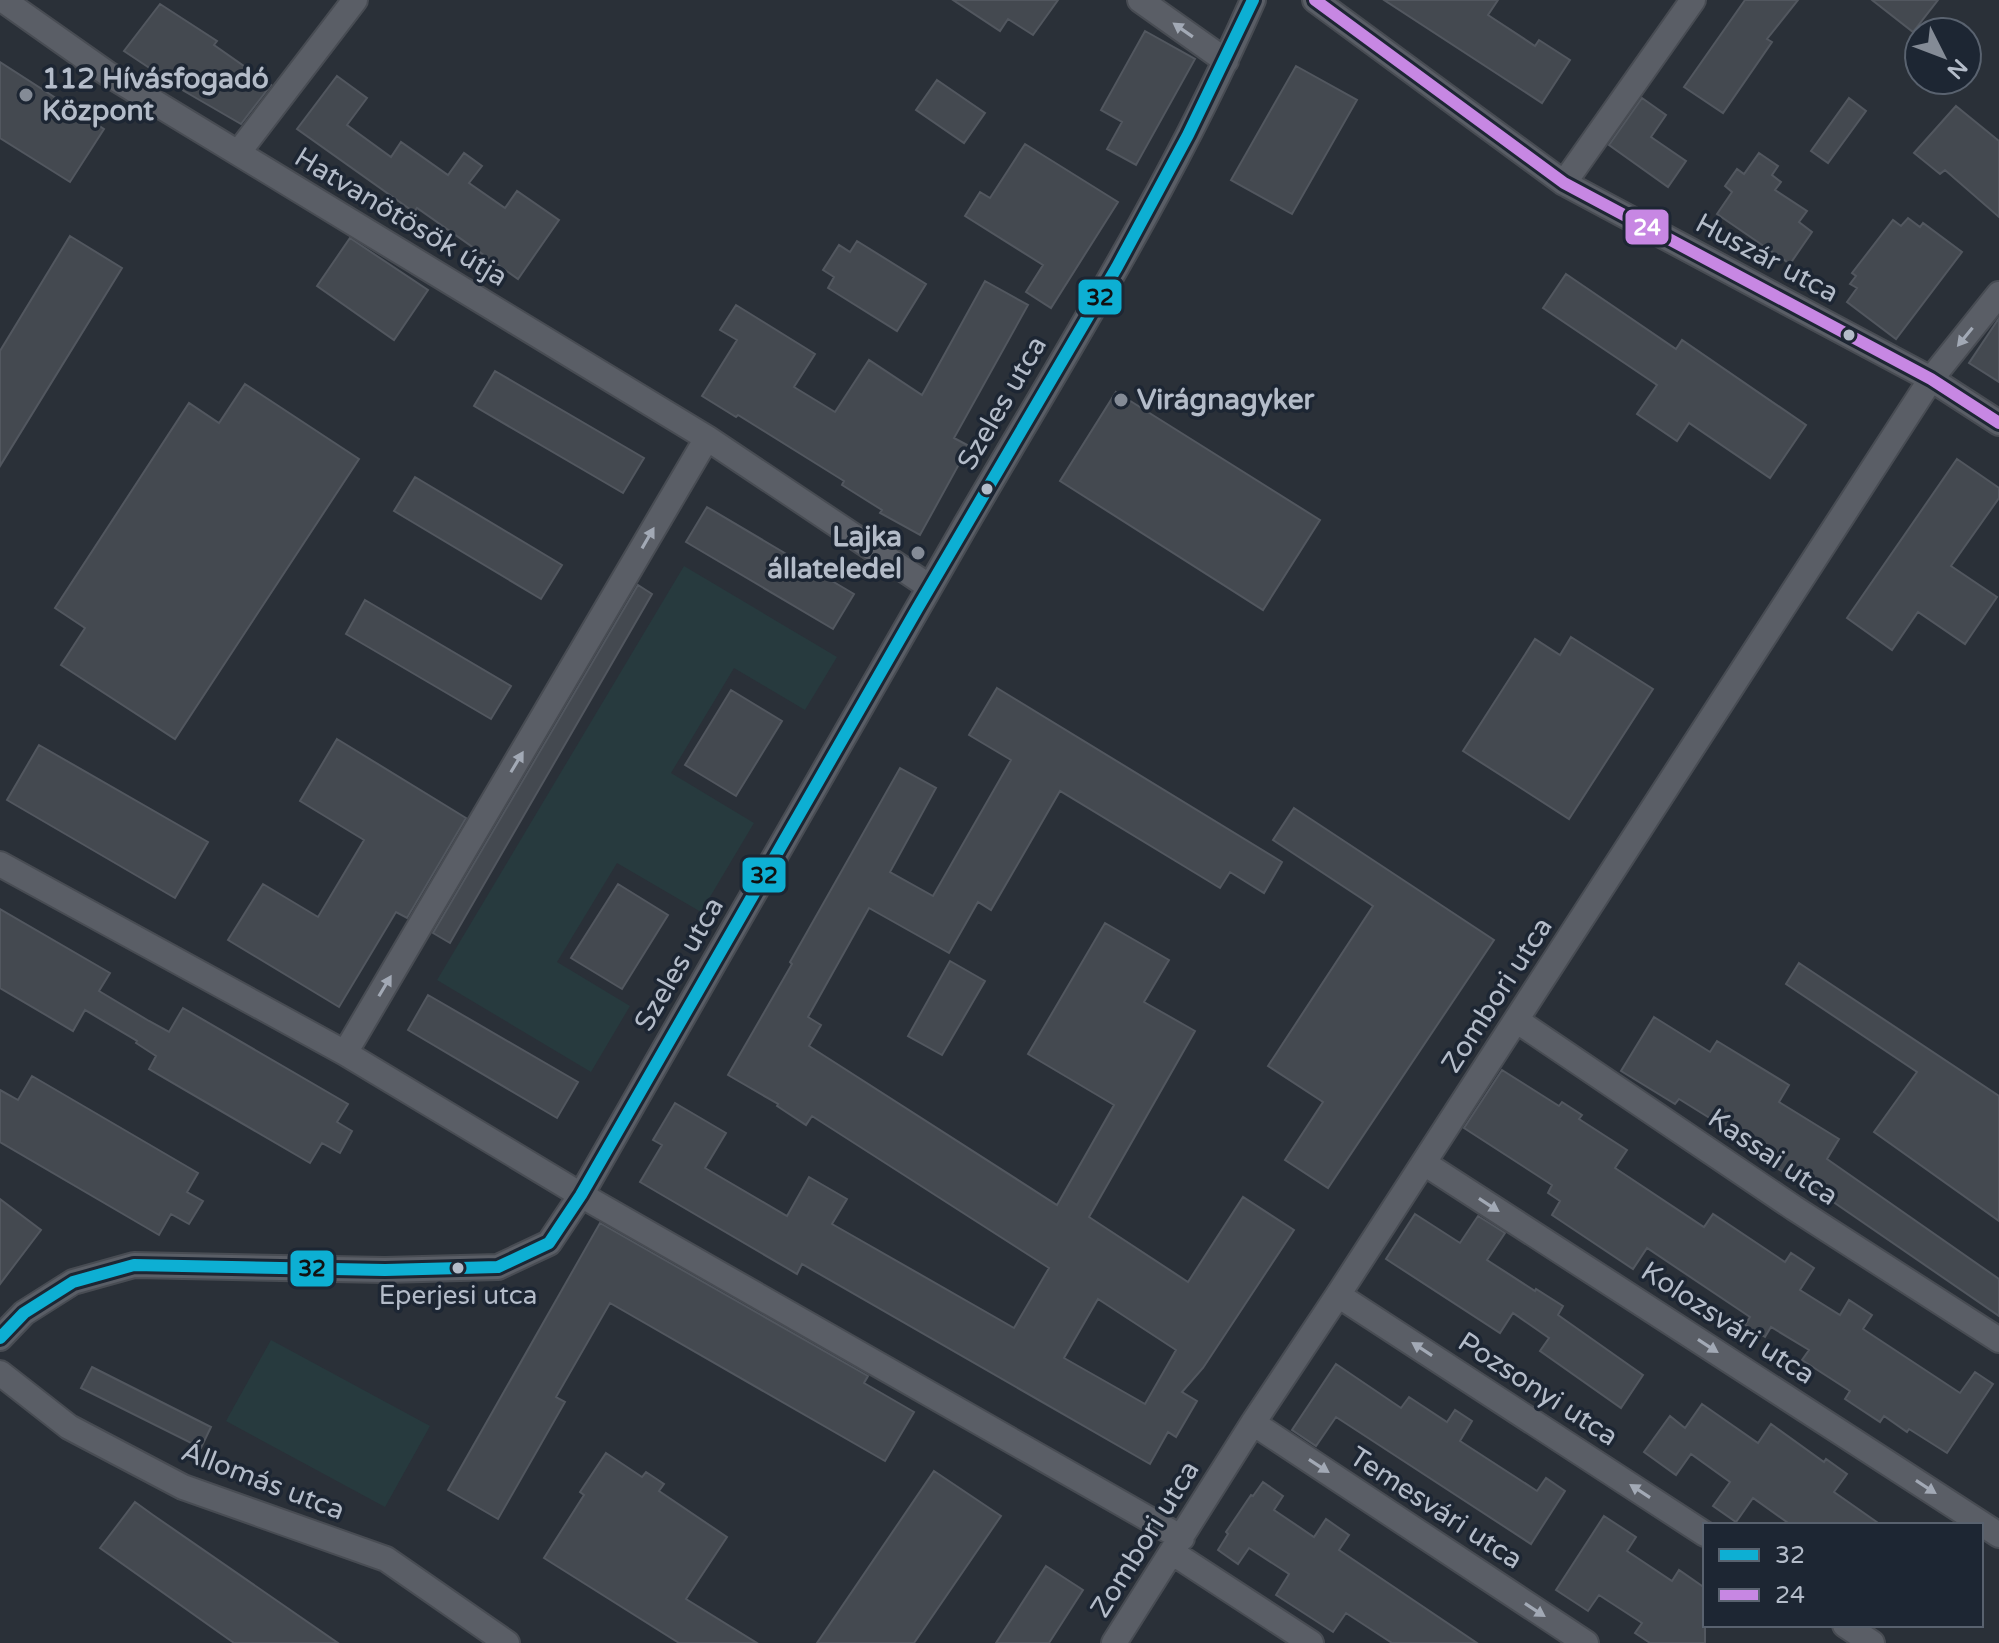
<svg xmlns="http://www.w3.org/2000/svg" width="1999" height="1643" viewBox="0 0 1999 1643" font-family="'Varela Round',sans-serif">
  <rect width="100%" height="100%" fill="#2a3038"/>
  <path fill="#273a3e" d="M684,566L837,657L805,710L734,668L671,773L754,823L701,912L617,863L557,962L630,1006L591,1072L437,980Z
    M271,1340L430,1426L385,1507L226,1421Z"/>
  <path fill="#444950" stroke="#52575f" stroke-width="2" fill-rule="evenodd" d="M953,0H1058L1033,35L1008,19L1000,31Z
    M1384,0H1498L1488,15L1535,46L1539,40L1570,60L1542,103Z
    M1745,0H1798L1767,39L1772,42L1723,113L1684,87Z
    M1872,0H1938L1913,32Z
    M160,4L217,41L214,45L271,85L241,124L184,91L124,51Z
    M1145,31L1195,59L1136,165L1107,149L1122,122L1101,110Z
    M0,62L104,129L70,182L0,138Z
    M1296,66L1357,100L1292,214L1231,180Z
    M337,76L367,98L347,125L391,157L401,142L448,175L464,153L482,166L469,183L505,208L517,191L559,220L518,279L417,208L414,212L297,129Z
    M937,80L985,113L964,143L916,110Z
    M1642,98L1666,115L1651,137L1686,161L1668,187L1609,145Z
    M1849,98L1866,111L1828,163L1811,151Z
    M1956,106L1999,141V217L1945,170L1940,174L1914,153Z
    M1025,144L1118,202L1051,308L1026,292L1043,265L965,216L980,192L990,198Z
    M1759,153L1778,166L1772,175L1781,182L1775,190L1807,211L1799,222L1812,232L1790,264L1717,214L1732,192L1725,186L1737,169L1744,174Z
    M1908,218L1920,227L1923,223L1962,252L1896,339L1847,302L1857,288L1850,284L1856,276L1852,273L1893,220L1901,226Z
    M70,236L122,268L0,466V351Z
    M350,238L428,290L394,340L317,286Z
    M857,241L926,284L897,331L828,288L834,277L823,270L839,245L850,252Z
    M1566,274L1676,349L1682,340L1806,425L1770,478L1689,423L1677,441L1637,414L1657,385L1543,308Z
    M985,281L1028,305L954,438L969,446L920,535L880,513L882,510L842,485L844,481L738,415L736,417L702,396L737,340L720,330L736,305L815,354L794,387L835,412L869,360L922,395Z
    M1999,318V382L1969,363Z
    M495,371L644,458L623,493L474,406Z
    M245,384L359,459L175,739L61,665L85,628L55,608L189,403L219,423Z
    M1116,392L1320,520L1263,610L1060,481Z
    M1957,459L1999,488V498L1951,566L1997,597L1965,644L1918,612L1892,650L1847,618Z
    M415,477L562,565L541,599L394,511Z
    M707,507L854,594L833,629L686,542Z
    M638,585L652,594L450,943L433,933Z
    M365,600L511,686L491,719L346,634Z
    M1571,637L1653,689L1569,819L1463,751L1535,639L1560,655Z
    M997,688L1282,862L1264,893L1230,872L1220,888L1060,791L991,910L978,902L949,953L869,908L808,1017L821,1025L809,1046L1057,1205L1114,1105L1028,1054L1105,923L1169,960L1144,1002L1195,1031L1089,1217L1188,1282L1243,1197L1294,1230L1203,1368L1182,1392L1197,1401L1176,1437L1168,1432L1150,1464L802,1264L797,1274L640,1182L662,1145L653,1140L675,1103L726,1133L705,1168L787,1216L809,1177L847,1199L832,1224L1014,1328L1049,1268L812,1116L806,1125L777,1106L778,1104L728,1075L792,964L790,962L900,768L936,788L890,872L933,896L1011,760L969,735ZM1098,1299L1176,1350L1145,1404L1064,1358Z
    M731,690L782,721L736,796L685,765Z
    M337,739L466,818L407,918L396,912L339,1007L228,940L263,884L318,917L364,840L300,801Z
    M39,745L208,842L175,898L7,800Z
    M1294,808L1494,940L1328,1188L1285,1160L1323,1102L1268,1066L1373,906L1273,840Z
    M618,884L668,915L622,989L571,958Z
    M0,909L110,973L99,991L149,1021L169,1032L183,1008L348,1104L337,1122L352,1131L340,1153L322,1143L310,1163L149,1069L156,1056L136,1043L137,1041L85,1010L73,1031L0,988Z
    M950,961L985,981L942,1055L908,1036Z
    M1799,963L1999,1096V1221L1874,1132L1917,1072L1786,984Z
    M428,995L578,1082L557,1118L408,1030Z
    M1654,1017L1710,1052L1717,1041L1789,1085L1779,1102L1839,1139L1827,1159L1999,1279V1316L1810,1186L1809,1188L1757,1156L1761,1150L1679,1099L1675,1104L1621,1071Z
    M1502,1070L1559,1106L1562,1102L1582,1115L1579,1119L1627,1150L1615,1168L1704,1227L1713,1214L1785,1262L1791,1253L1814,1268L1800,1290L1840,1315L1849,1300L1872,1315L1863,1329L1960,1393L1975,1372L1993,1384L1947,1453L1909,1429L1907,1432L1884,1416L1880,1422L1845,1399L1850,1391L1802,1360L1809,1350L1771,1327L1765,1337L1745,1325L1750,1317L1647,1248L1633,1269L1552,1215L1560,1201L1548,1193L1552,1185L1464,1128Z
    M32,1076L198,1173L187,1192L203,1201L189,1224L171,1214L159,1235L0,1142V1090L18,1100Z
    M0,1199L41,1230L0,1284Z
    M1415,1214L1460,1243L1478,1216L1505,1233L1487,1260L1535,1291L1536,1289L1563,1306L1558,1315L1643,1375L1621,1408L1540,1351L1549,1338L1513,1313L1500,1333L1386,1259Z
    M600,1223L868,1376L864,1383L914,1412L885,1461L610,1303L556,1397L565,1402L498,1519L448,1490Z
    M1336,1364L1401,1408L1409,1397L1447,1422L1455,1410L1472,1421L1460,1441L1537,1491L1546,1478L1565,1491L1531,1544L1336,1417L1316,1446L1292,1430Z
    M92,1367L211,1427L201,1448L81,1388Z
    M1702,1404L1758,1443L1771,1424L1824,1462L1826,1459L1847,1474L1834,1492L1881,1525H1791L1753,1498L1736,1522L1713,1506L1730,1482L1691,1454L1676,1475L1644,1452L1670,1416L1685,1428Z
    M606,1453L642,1477L646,1472L664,1484L659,1491L727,1537L686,1599L757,1643H679L544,1558L584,1495L580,1492Z
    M934,1471L1001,1516L914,1643H817Z
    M1263,1482L1283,1496L1274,1510L1314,1537L1326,1519L1349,1535L1339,1550L1477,1643H1392L1346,1613L1333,1632L1276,1595L1289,1574L1249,1548L1238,1564L1218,1550L1228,1534L1226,1532L1251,1495L1253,1496Z
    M135,1502L153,1515L338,1643H234L100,1548Z
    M1604,1516L1636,1537L1627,1551L1672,1581L1679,1570L1705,1588V1643H1650L1635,1633L1642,1623L1599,1595L1588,1611L1556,1590Z
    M1046,1566L1083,1590L1049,1643H996Z"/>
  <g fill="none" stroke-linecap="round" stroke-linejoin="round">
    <g stroke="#484c53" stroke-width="28">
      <path id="street" d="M3,0L108,74L707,438L930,587
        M1140,0L1226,61
        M1315,0L1564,183L1931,379L1999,423
        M238,153L355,0
        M1564,183L1693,0
        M0,864L345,1053L581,1195L1182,1538
        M1516,1020L1794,1208L1999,1340
        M345,1053L707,438
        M1424,1163L1999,1535
        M1338,1295L1705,1534
        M0,1338L24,1313L73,1282L134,1265L385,1270L498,1267L549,1243L581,1195C709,972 836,748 965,526C1066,353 1173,183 1253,0
        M0,1373L69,1427L183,1487L386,1559L507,1643
        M1253,1423L1586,1643
        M1173,1553L1311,1643
        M1845,1625L1872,1643
        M1114,1643L1253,1423L1338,1295L1931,379L1999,294"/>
    </g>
    <use href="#street" stroke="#5a5e66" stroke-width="24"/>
    <g stroke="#1d2633" stroke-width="18">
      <path id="bus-1" d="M0,1338L24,1313L73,1282L134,1265L385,1270L498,1267L549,1243L581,1195L917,609L1117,267L1188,135L1253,0"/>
    </g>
    <g stroke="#1d2633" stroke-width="18">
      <path id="bus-2" d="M1315,0L1564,183L1931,379L1999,423"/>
    </g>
    <use href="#bus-1" stroke="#0dafd3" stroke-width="12"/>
    <use href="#bus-2" stroke="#c787e3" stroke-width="12"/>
  </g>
  <defs><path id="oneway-solid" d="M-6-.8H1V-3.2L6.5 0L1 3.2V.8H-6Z" transform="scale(2)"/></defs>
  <g fill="#a2a9b5">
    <use href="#oneway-solid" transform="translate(1183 30) rotate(-145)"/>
    <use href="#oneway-solid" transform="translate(1965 337) rotate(129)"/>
    <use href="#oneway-solid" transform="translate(648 538) rotate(-60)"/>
    <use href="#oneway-solid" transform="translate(517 762) rotate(-59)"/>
    <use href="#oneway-solid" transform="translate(385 986) rotate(-59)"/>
    <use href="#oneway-solid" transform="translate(1489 1205) rotate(33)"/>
    <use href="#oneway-solid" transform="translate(1708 1346) rotate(33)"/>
    <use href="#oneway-solid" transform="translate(1422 1349) rotate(-147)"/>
    <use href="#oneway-solid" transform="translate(1319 1466) rotate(33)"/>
    <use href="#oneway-solid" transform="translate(1926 1487) rotate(33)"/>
    <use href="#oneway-solid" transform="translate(1640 1491) rotate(-147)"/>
    <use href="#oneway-solid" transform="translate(1535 1610) rotate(33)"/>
  </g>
  <g fill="#848b96" stroke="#1d2633" stroke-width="3">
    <circle cx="26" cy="95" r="8"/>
    <circle cx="1121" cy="400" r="8"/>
    <circle cx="918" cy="553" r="8"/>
  </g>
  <g fill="#b4bcc9" stroke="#1d2633" stroke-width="3">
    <circle cx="1849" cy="335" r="7"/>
    <circle cx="987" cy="489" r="7"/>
    <circle cx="458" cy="1268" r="7"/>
  </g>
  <g text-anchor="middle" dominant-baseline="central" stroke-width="7" stroke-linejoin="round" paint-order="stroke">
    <g font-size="26" fill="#b4bcc9" stroke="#1d2633">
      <text x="458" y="1295">Eperjesi utca</text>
    </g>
    <g font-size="28" font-weight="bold" fill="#b4bcc9" stroke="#1d2633" text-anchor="start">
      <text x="42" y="79">112 Hívásfogadó<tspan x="42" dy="32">Központ</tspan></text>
      <text x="1137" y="400">Virágnagyker</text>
      <text x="902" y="537" text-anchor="end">Lajka<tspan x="902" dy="32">állateledel</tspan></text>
    </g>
    <g font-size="28" fill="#b4bcc9" stroke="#1d2633">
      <text transform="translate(401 217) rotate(31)">Hatvanötösök útja</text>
      <text transform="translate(1767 258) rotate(28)">Huszár utca</text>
      <text transform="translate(1002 403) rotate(-60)">Szeles utca</text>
      <text transform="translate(679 964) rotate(-60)">Szeles utca</text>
      <text transform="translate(1497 995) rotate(-57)">Zombori utca</text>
      <text transform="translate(1773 1157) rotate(34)">Kassai utca</text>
      <text transform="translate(1728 1323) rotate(33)">Kolozsvári utca</text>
      <text transform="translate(1538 1389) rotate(33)">Pozsonyi utca</text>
      <text transform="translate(263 1481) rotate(21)">Állomás utca</text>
      <text transform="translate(1436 1508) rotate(33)">Temesvári utca</text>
      <text transform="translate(1145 1539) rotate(-58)">Zombori utca</text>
    </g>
  </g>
  <g stroke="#1d2633" stroke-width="3">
    <rect x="1624" y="208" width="46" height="38" rx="8" fill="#c787e3"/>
    <rect x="1077" y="278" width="46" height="38" rx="8" fill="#0dafd3"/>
    <rect x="741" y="856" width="46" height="38" rx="8" fill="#0dafd3"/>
    <rect x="289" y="1249" width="46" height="39" rx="8" fill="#0dafd3"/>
  </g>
  <g font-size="22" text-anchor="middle" font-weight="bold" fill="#fff">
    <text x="1647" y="235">24</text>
  </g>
  <g font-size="22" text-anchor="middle" font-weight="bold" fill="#111">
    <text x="1100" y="305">32</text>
    <text x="764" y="883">32</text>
    <text x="312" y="1276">32</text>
  </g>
  <rect x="1703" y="1523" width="280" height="104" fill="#1d2633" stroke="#59626f" stroke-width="2"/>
  <rect x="1719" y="1549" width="40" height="12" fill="#0dafd3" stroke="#59626f" stroke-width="2"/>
  <text x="1775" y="1563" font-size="24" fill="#b4bcc9">32</text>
  <rect x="1719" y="1589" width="40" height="12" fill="#c787e3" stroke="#59626f" stroke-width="2"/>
  <text x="1775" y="1603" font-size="24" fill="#b4bcc9">24</text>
  <g transform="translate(1943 56) rotate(132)"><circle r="38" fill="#1d2633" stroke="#59626f" stroke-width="2"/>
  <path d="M0-6L14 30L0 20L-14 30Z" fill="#848b96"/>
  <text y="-12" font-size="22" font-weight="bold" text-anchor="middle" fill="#b4bcc9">N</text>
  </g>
</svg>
